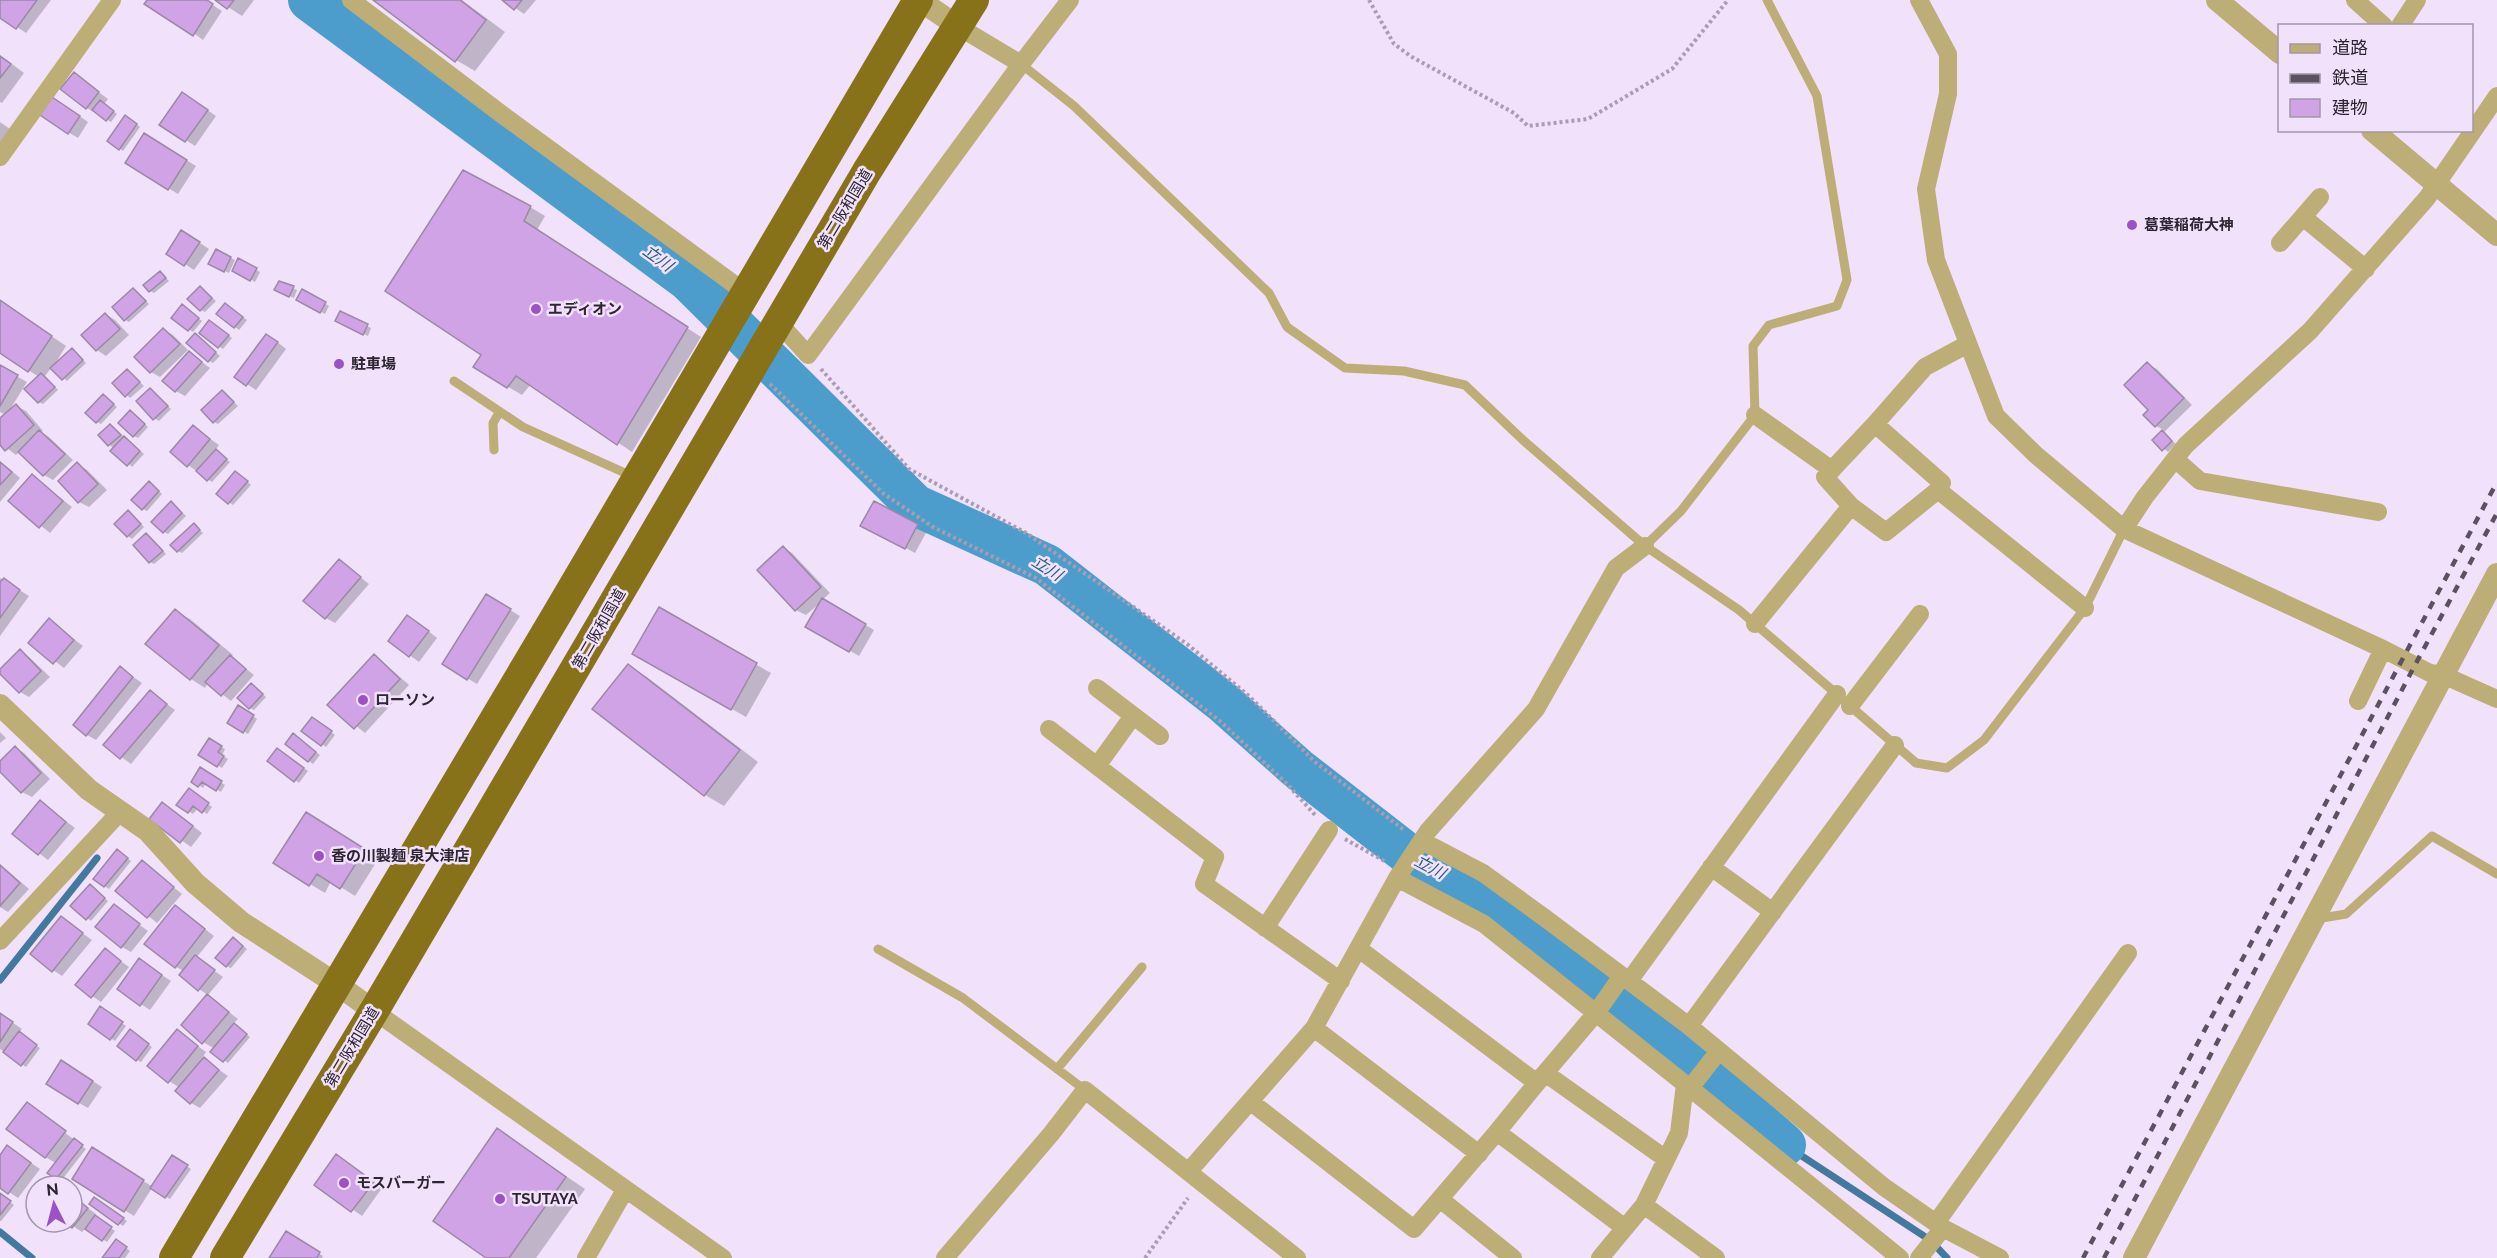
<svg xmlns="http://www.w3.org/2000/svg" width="2497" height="1258" viewBox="0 0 2497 1258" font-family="Raleway,'Noto Sans JP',sans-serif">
  <rect width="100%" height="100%" fill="#f1e1fb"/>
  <path fill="#0003" d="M0,0H51L26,33L0,16Z
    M149,0H205L222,11L203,40Z
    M217,0H254L242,16Z
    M376,0H462L505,32L475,71L456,60Z
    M504,0H536L524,14Z
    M0,55L24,73L2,103L0,102Z
    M74,74L108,99L104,104L117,114L111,122L87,108L62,89Z
    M192,99L216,116L195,146L161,124Z
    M62,104L88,122L78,138L68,132Z
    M130,119L140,127L123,151L119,148Z
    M0,122L10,129L0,142Z
    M154,140L196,166L178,194L127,163Z
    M530,207L545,216L537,230L701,337L632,452L531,384L522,395L475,367L483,354L387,291Z
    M191,237L209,249L194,270L168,253Z
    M216,251L235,260L229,273L210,264Z
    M239,260L260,272L255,282L234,270Z
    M160,272L169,281L154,293L150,291Z
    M293,288L297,290L294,298L280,292Z
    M133,289L149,304L129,322L125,320Z
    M204,290L216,301L205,312L201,310Z
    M303,291L329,306L325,314L298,300Z
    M0,301L66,346L53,367L72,349L86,363L67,381L52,367L45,376L58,390L43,404L39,402V377L0,352Z
    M229,307L247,320L239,330L218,314Z
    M187,309L202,321L193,332L173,318Z
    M105,314L115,320L129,335L106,356L97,350L83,335Z
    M341,323L367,326L371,328L368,336Z
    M214,324L232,338L223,349L201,333Z
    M164,330L173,335L188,350L160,377L151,372Z
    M200,337L220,356L213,363L209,361Z
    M276,341L286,349L256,390L236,377Z
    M190,353L210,368L185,396L176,391Z
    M2147,364L2157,369L2192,405L2163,433L2176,444L2168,452L2154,440L2164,430L2156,426L2151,410Z
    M0,367L27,382L9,411L16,406L26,411L43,431L41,432L49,437L73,460L53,480L44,475L20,451L16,455L0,443V420L6,415L0,412Z
    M127,371L144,386L130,398L114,383Z
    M151,390L171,409L159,421L154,418Z
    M222,391L238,406L218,424L214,422Z
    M107,398L117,407L101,424L97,422Z
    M134,414L148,427L138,438L134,436Z
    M193,427L219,445L215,450L230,462L212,482L188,465Z
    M114,428L144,454L132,467L100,435Z
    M0,461L20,478L0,502Z
    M77,464L87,470L107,490L89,507L79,502Z
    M240,475L251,485L233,505L218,494Z
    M32,476L72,507L50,533L10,501Z
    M153,485L162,494L147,511L143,509Z
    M874,503L927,531L915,553L872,530Z
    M175,506L186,516L168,534L164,532Z
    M129,512L144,527L132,539L128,536Z
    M194,525L203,533L182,553L178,551Z
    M147,534L166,554L154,564L150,562Z
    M783,547L792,553L830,593L822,600L874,630L859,656L807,626L821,602L806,615L796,610L759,570Z
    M340,561L369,584L335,623L326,618Z
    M0,578L29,596L0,636Z
    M487,596L520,616L477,684L444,664Z
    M659,610L771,673L746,717L634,653Z
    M175,611L190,619L233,655L231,657L254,675L231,701L208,683L205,688L191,679Z
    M49,620L83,646L64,668L30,642Z
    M417,622L437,638L419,662L390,641Z
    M20,651L29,657L50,677L29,697L20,692L0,672Z
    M374,656L383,662L409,685L365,733L330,705Z
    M628,665L647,677L758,762L724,806L705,795Z
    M120,668L142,683L96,740L87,735Z
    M255,687L266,697L254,710L250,708Z
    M150,692L175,710L131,764L105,745Z
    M238,707L257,719L248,734L229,722Z
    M316,721L335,735L326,747L322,744Z
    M0,732L6,738L0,743Z
    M298,738L320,755L313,764L287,744Z
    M210,740L225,749L222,755L228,759L222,768L201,754Z
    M15,748L24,753L50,779L32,797L22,792L0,770V763Z
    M281,752L308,771L299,783L295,780Z
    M201,769L225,785L221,792L206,783L203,788L193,781Z
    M193,793L212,807L207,814L198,808L193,814L178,804Z
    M41,802L75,828L48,860L14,834Z
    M172,810L202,833L191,847L151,819Z
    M321,822L379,858L355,896L331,881L325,893L310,884Z
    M122,854L131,861L109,889L95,879Z
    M142,862L182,894L157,923L117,891Z
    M0,864L29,889L8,912L0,907Z
    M90,886L108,901L91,921L87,918Z
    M114,906L148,931L131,952L122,947Z
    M184,913L214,936L196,958L223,977L208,995L199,989L184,971L176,967Z
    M61,918L92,940L62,976L53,970Z
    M237,941L247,949L231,968L226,966Z
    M105,950L129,967L101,1002L92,996Z
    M148,966L171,981L150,1010L141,1004Z
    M208,996L238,1019L233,1024L250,1037L228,1063L213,1052L215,1049L203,1042Z
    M105,1011L126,1026L115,1041L90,1023Z
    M0,1014L22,1029L19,1033L40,1048L26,1067L0,1049Z
    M177,1031L206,1052L202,1058L228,1076L200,1108L191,1103L180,1088L169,1081Z
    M134,1034L152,1047L141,1062L137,1060Z
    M71,1067L102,1087L88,1108L79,1103Z
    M28,1104L86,1149L61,1181L49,1172L56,1163L45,1157Z
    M498,1130L585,1189L536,1258H489Z
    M8,1147L40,1169L18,1198L0,1186V1157Z
    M102,1155L153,1187L173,1157L191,1169L170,1199L152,1188L134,1216L74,1179Z
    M346,1162L382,1188L362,1216L316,1184Z
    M0,1194L14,1205L1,1221H0Z
    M72,1196L96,1214L94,1217L115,1231L107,1242L86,1228L82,1232L67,1222H72Z
    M99,1202L127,1221L123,1226L91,1204Z
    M286,1233L323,1256L322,1258H271Z
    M121,1244L130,1251L125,1258H104Z"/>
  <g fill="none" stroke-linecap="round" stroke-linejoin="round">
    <path stroke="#43799e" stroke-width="7" d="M0,980L97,858
      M1785,1145L1930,1240L1947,1258
      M0,1232L32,1258"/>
    <path stroke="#4d9dcc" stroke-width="42" d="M309,0L688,280L915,505L1047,565L1224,703L1297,768L1409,855L1467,887L1675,1047L1785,1145"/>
  </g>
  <path fill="#cfa3e6" stroke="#9b88a5" stroke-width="1.5" d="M0,0H37L16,29L0,18Z
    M147,0H207L213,4L193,36L144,4Z
    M215,0H234L227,9Z
    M373,0H460L486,20L455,62Z
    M502,0H522L514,10Z
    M0,56L11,64L0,78Z
    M74,72L99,92L86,109L60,89Z
    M182,92L208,110L185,142L159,125Z
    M52,97L80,116L68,134L40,115Z
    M100,100L114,111L106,121L92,110Z
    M125,115L137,124L119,150L107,141Z
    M144,133L187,160L168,190L125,163Z
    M463,170L531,206L524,221L688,327L617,445L516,376L507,388L473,367L481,355L385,291Z
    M181,230L200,242L184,266L166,254Z
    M216,249L231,257L224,272L208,264Z
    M238,258L257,268L250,281L232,271Z
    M160,271L166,278L149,292L143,285Z
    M279,281L294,286L289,297L274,290Z
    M200,286L212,298L200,311L187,299Z
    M133,288L146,301L124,321L112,307Z
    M302,289L326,302L320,313L296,300Z
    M0,300L52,336L28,372L0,353Z
    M225,303L243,317L234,328L216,314Z
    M182,304L199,318L188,331L171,318Z
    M340,311L368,324L363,335L335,321Z
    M105,313L120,329L96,351L81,335Z
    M209,320L229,335L218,348L199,333Z
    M163,328L180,344L150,373L134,357Z
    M195,333L216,352L208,362L186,343Z
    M266,334L278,342L246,386L234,377Z
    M72,348L83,360L62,380L50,368Z
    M189,351L202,362L175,392L162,381Z
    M2147,362L2184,398L2155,427L2143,415L2148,410L2124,385Z
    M0,365L18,375L0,406Z
    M127,369L140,382L125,397L112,383Z
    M41,373L55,387L38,403L24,389Z
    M150,388L168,406L153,420L136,401Z
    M222,390L234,402L213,423L201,410Z
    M103,394L114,404L96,423L85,413Z
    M16,404L34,425L5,451L0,445V418Z
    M130,410L145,424L133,437L118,423Z
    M110,424L121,435L108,446L98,435Z
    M193,425L210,439L187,467L170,452Z
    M39,430L65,454L43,476L18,452Z
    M2162,430L2172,441L2162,451L2152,440Z
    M124,436L140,451L127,466L110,451Z
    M216,449L227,459L207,481L196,471Z
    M0,462L12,472L0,485Z
    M77,462L98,484L78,503L58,481Z
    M235,471L248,481L228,504L216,494Z
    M32,474L63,501L39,528L8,501Z
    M149,481L159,491L142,510L131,500Z
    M171,501L182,513L163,533L151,522Z
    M874,501L918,524L905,549L860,526Z
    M128,510L141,524L127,537L114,524Z
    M194,523L200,530L177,552L170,545Z
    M146,533L163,551L149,563L133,545Z
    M783,546L821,587L795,611L757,570Z
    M339,559L361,577L325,619L303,601Z
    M4,578L20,590L0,618V582Z
    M486,594L511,609L467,680L442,664Z
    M822,598L866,624L849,652L805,627Z
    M659,607L757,663L731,710L632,654Z
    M175,609L219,645L190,680L145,644Z
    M407,615L429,631L409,657L388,641Z
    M49,618L74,640L53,664L28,643Z
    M20,649L41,671L19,693L0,674V669Z
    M374,654L400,679L354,729L327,705Z
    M230,655L246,669L221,696L205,682Z
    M628,664L740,750L704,796L592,709Z
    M120,666L133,677L86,736L73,725Z
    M251,683L263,694L249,709L237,698Z
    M150,690L167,704L120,759L103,745Z
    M238,705L254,715L243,733L227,723Z
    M312,717L332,731L321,746L301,731Z
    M293,733L316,752L308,762L285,744Z
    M209,738L222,746L218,752L224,756L217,767L198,755Z
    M15,746L41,773L21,793L0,772V761Z
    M277,748L304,768L294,782L267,761Z
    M200,767L222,781L216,791L202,782L198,787L191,782Z
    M189,788L209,803L202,813L193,806L188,813L176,805Z
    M40,800L66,822L38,855L12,834Z
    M162,802L193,826L180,843L149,819Z
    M306,812L365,849L340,889L317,874L309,886L273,863Z
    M117,849L128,858L104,887L93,879Z
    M142,860L174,887L147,918L115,891Z
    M0,865L20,883L0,906Z
    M90,884L105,898L86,920L70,906Z
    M114,904L140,924L121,948L95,927Z
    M175,905L205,929L175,968L144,944Z
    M61,916L83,933L52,972L30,954Z
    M233,937L243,946L226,967L215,958Z
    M105,948L121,961L91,998L75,985Z
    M195,955L215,970L198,991L179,975Z
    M139,958L162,975L140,1006L117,989Z
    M207,994L229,1012L202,1044L181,1025Z
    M100,1006L123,1022L110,1040L88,1024Z
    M0,1013L13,1022L0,1042Z
    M234,1023L247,1034L223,1062L210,1052Z
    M130,1029L149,1044L136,1061L117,1046Z
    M177,1029L198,1046L168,1083L147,1066Z
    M19,1031L37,1045L21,1066L3,1052Z
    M204,1057L219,1070L190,1104L175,1091Z
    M61,1060L93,1081L78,1104L46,1084Z
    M27,1102L66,1131L45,1158L6,1129Z
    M497,1128L566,1177L509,1258H486L433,1221Z
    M74,1138L83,1145L56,1179L47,1173Z
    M7,1145L31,1163L8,1194L0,1188V1155Z
    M92,1147L144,1180L124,1212L72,1179Z
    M336,1154L374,1182L351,1212L314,1185Z
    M172,1155L188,1165L165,1198L150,1188Z
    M0,1193L11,1201L0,1215Z
    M72,1195L88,1208L72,1228L64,1222H72Z
    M94,1197L124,1218L118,1225L89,1204Z
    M95,1215L112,1227L102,1241L85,1229Z
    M286,1231L320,1252L317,1258H269Z
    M116,1239L127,1247L119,1258H102Z"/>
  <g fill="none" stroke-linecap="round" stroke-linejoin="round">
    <path stroke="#aa9db2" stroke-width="4" stroke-dasharray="3 3" stroke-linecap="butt" d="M1369,0L1394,44L1412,57L1514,113L1528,126L1588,119L1672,69L1728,0
      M821,369L909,469L1026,533L1187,644L1250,697L1315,762L1404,830
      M770,384L884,494L933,527L1036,578L1221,722L1287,784L1316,816
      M1345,839L1386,862
      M1145,1258L1188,1198"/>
    <path stroke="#bdad77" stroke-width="9" d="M1021,64L1074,106L1269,293L1287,327L1345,368L1404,371L1465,385L1524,441L1645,546L1739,610L1839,696
      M454,381L523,427L634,477
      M494,450L493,423L499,413
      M1645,546L1681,511L1755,415L1753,346L1769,325L1837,306L1847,280L1817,96L1767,0
      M1849,705L1916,763L1947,768L1984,740L2085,608L2124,529
      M2316,919L2346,914L2432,836L2497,874
      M878,949L963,998L1085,1090
      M1057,1069L1142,967"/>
    <path stroke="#bdad77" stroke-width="18" d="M351,0L500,113L746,293
      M1919,0L1948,54V94L1926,189L1936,260L1996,416L2036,455L2124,529L2383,649L2430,673L2443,675L2497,699
      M2355,0L2384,26
      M2400,26L2417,0
      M959,27L1021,64L1070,0
      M0,157L112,0
      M2303,217L2366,269
      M2280,243L2320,197
      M778,322L808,355L1021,64
      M1755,415L1832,470
      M1875,424L1925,367L1968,344
      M2175,459L2200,481L2378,512
      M1851,506L1825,477L1875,424L1942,483L1938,490
      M2124,529L2145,497L2186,445L2310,331L2427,198L2497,96
      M1755,624L1851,506L1886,532L1938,490L2085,608
      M1097,688L1160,736
      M2358,701L2383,649
      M1850,706L1920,614
      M1049,729L1215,857L1204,884L1341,981
      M1097,766L1133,716
      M1422,841L1483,873L1545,918L1689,1026L1884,1187L1943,1228L1919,1258
      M1711,867L1773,912
      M1397,878L1484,924L1685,1084L1679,1133L1644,1205L1600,1258
      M1265,928L1329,830
      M0,941L120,812
      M1359,949L1537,1083
      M1622,976L1596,1013L1545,1073L1666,1159
      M1629,981L1837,694
      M374,1011L723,1258
      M1689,1026L1895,745
      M1314,1028L1479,1154
      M1545,1073L1497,1132L1625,1228
      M1685,1084L1900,1258
      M1690,1088L1719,1051
      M1251,1102L1414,1229L1497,1132
      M1189,1171L1314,1028L1397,878L1428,831L1536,709L1616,568L1645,546
      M1440,1199L1513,1258
      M1644,1205L1716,1258
      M1936,1223L2128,953
      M1943,1228L2000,1258
      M586,1258L625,1190
      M945,1258L1051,1134L1085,1090L1297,1258"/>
    <path stroke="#bdad77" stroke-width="22" d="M919,0L959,27
      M2217,0L2280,53
      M2372,130L2497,235
      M0,705L89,790L148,831L195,883L241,922L338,985L374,1011
      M2134,1258L2497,574"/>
    <path stroke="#887219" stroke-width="30" d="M174,1258L557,614L918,0
      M225,1258L374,1011L867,171L974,0"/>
    <path stroke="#5b5160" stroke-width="4.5" stroke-dasharray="8 8" stroke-linecap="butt" d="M2083,1258L2497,482
      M2104,1258L2415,665L2497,513"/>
  </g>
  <g fill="#9a52c5" stroke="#f1e1fb" stroke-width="2">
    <circle cx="2132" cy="225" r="6"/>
    <circle cx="536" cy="309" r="6"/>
    <circle cx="339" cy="364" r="6"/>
    <circle cx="363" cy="700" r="6"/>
    <circle cx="319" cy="856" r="6"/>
    <circle cx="344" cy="1183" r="6"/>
    <circle cx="500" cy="1199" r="6"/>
  </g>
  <g text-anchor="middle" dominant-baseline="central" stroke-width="5" stroke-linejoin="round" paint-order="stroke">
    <g font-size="15" fill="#2d2531" stroke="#f1e1fb">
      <text transform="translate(845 209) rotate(-59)">第二阪和国道</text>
      <text transform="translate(599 629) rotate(-60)">第二阪和国道</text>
      <text transform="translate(352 1047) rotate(-59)">第二阪和国道</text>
    </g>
    <g font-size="15" font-weight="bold" fill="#2d2531" stroke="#f1e1fb" text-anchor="start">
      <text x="2144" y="225">葛葉稲荷大神</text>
      <text x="548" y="309">エディオン</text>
      <text x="351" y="364">駐車場</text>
      <text x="375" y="700">ローソン</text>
      <text x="331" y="856">香の川製麺 泉大津店</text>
      <text x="356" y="1183">モスバーガー</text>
      <text x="512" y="1199">TSUTAYA</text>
    </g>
    <g font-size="16" font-style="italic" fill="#225d7e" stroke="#f1e1fb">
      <text transform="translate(658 258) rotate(36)">立川</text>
      <text transform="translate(1047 568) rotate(32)">立川</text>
      <text transform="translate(1430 867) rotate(28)">立川</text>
    </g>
  </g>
  <rect x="2278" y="24" width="195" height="108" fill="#f1e1fb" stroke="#a396aa" stroke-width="1.5"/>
  <rect x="2290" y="44" width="30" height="9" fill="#bdad77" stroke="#a396aa" stroke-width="1.5"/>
  <text x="2332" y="54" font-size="18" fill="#2d2531">道路</text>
  <rect x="2290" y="74" width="30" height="9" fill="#5b5160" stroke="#a396aa" stroke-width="1.5"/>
  <text x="2332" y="84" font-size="18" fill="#2d2531">鉄道</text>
  <rect x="2290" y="99" width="30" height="18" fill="#cfa3e6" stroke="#a396aa" stroke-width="1.5"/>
  <text x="2332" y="114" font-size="18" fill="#2d2531">建物</text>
  <g transform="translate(54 1204) rotate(354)"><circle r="28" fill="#f1e1fb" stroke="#a396aa" stroke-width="1.5"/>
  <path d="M0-4.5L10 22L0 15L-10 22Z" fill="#9a52c5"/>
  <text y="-9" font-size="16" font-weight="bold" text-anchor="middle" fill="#2d2531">N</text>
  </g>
</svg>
